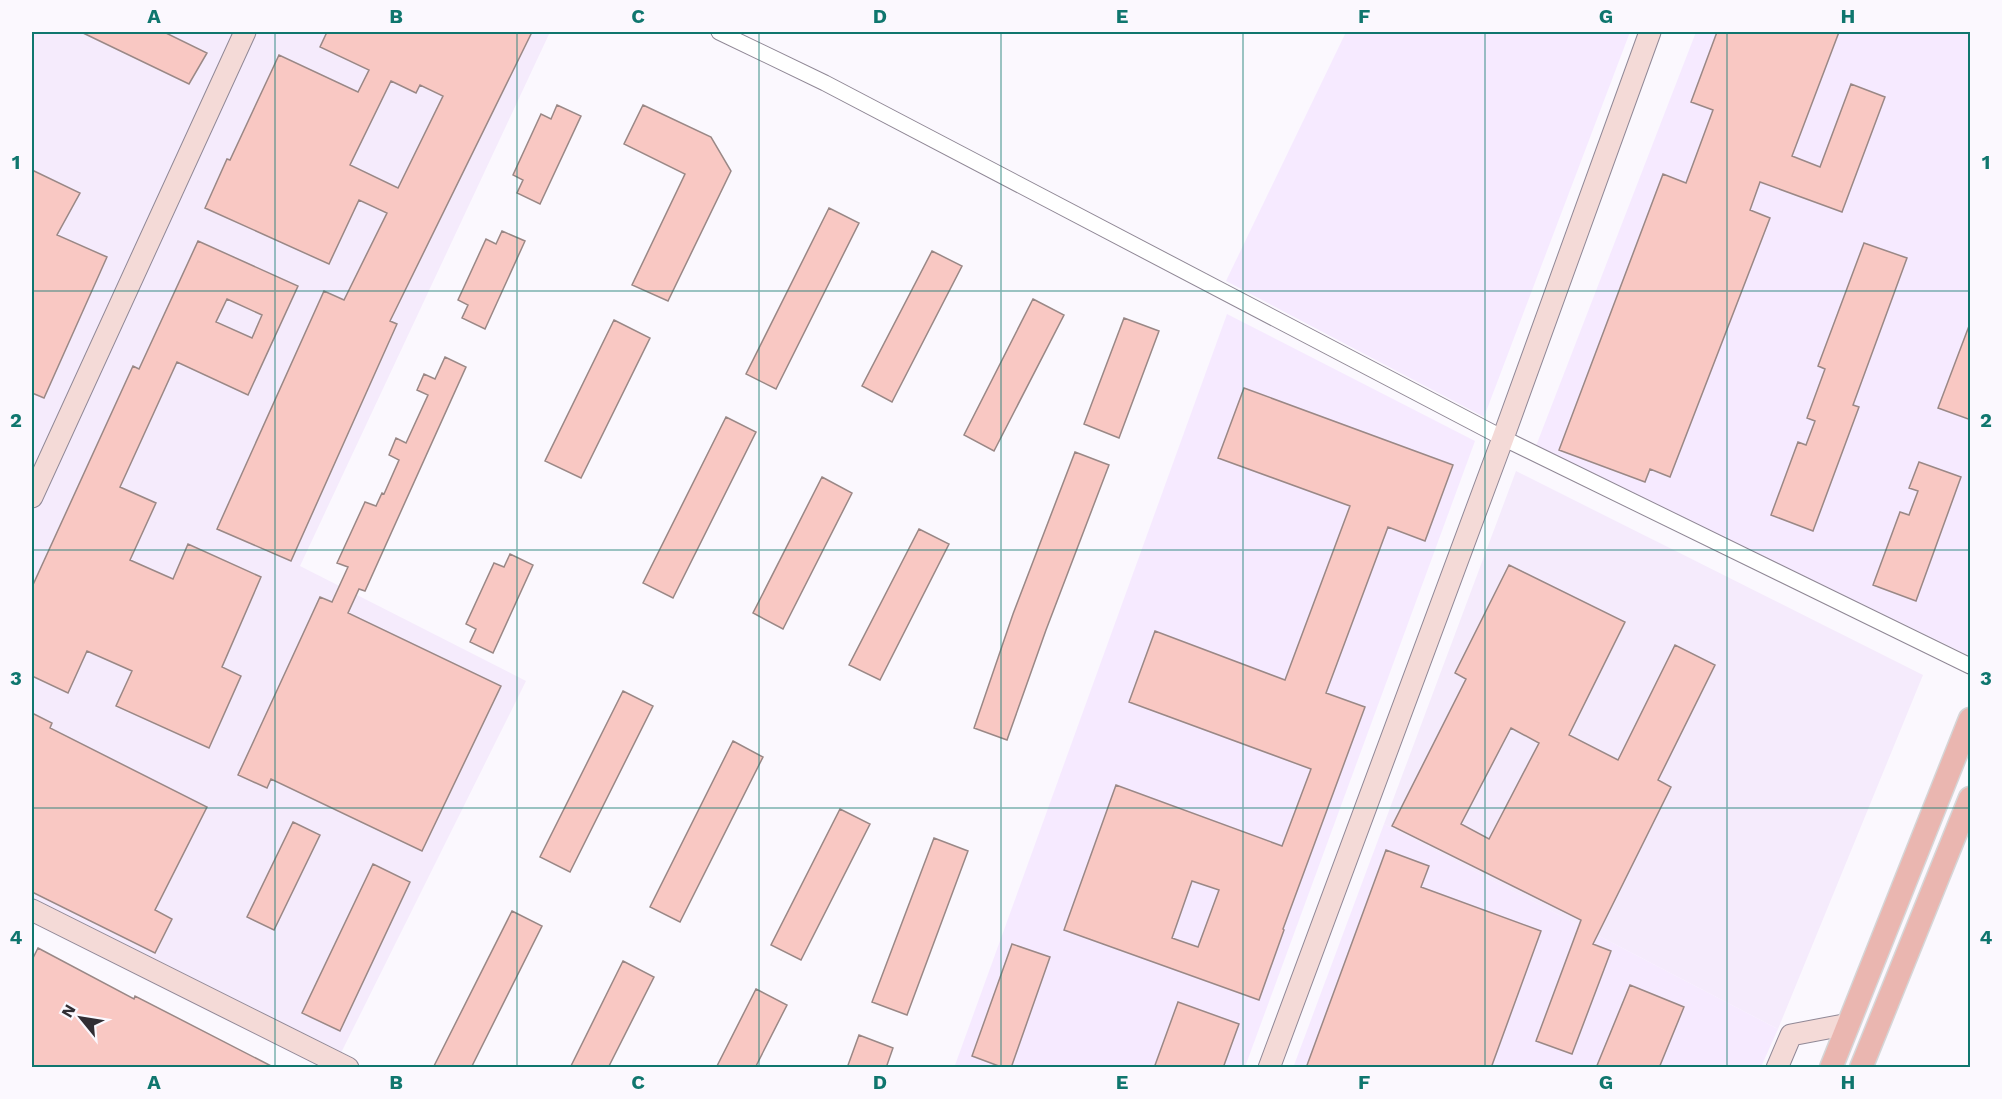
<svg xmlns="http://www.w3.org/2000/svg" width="2002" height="1099" viewBox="0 0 2002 1099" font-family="'Work Sans',sans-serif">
  <rect width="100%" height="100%" fill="#fbf8fe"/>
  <path fill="#f6eaff" d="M1346,32H1630L1484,417L1226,281Z
    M1696,32H1970V656L1536,446Z
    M1227,314L1475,441L1245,1067L954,1068Z
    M1384,824L1778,1029L1761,1067L1293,1068Z"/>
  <path fill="#f5ebfc" d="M32,32H550L300,566L526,681L334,1067H320L32,923Z
    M1516,471L1923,675L1778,1029L1384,824Z"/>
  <path fill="#f9c8c3" stroke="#9a8886" stroke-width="1.5" fill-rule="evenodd" d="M81,32H164L207,53L189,84Z
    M327,32H532L390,321L397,324L291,561L217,529L324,291L344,300L387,213L359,200L329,264L205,208L227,159L230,160L279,55L358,92L369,70L320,47ZM391,81L416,93L420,85L443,96L398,188L350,165Z
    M1717,32H1839L1792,156L1820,167L1851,84L1885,97L1842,212L1760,182L1750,210L1770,218L1670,477L1650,469L1645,482L1559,450L1663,174L1686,183L1713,110L1691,102Z
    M557,105L581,116L540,204L517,193L523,180L513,175L541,114L551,119Z
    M643,105L711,137L731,171L668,301L632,285L685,174L624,144Z
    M32,170L80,193L57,235L107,257L44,398L32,393Z
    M829,208L859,223L776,389L746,374Z
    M502,231L525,241L485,329L462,318L468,305L458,300L486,239L496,244Z
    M198,241L298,286L248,395L177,362L120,487L156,503L130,560L173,579L188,544L261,577L222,667L241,676L209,748L116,706L132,671L87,651L68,693L32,676V587L133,366L139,369ZM227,299L262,315L252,338L216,322Z
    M1864,243L1907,258L1853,405L1859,407L1813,531L1771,515L1798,442L1806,445L1815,421L1807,418L1825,369L1818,366Z
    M932,251L962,266L892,402L862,386Z
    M1033,299L1064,315L994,451L964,435Z
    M1124,318L1159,331L1119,438L1084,424Z
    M614,320L650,338L581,478L545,461Z
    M1969,326H1971V420L1938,408Z
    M445,357L466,367L365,591L359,589L348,613L501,686L422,851L271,779L267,788L238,775L320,597L332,602L348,567L337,563L365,502L376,506L382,493L384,494L399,460L389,455L396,438L406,443L428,395L417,390L424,374L435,379Z
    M1244,388L1453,465L1425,541L1388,527L1326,693L1365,707L1283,929L1284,930L1259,1000L1064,930L1116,785L1282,846L1311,769L1129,702L1155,631L1285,680L1350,506L1218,458ZM1192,881L1219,890L1198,947L1172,938Z
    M726,417L756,432L673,598L643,583Z
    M1075,452L1109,465L1046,630L1007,740L974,728L1013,614Z
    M1919,462L1961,477L1916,601L1873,585L1900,512L1909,515L1918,491L1909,488Z
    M822,477L852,493L783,629L753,613Z
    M919,529L949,544L880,680L849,665Z
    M510,554L533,565L493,653L470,642L476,629L466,624L494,563L504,567Z
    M1509,565L1625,622L1569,735L1618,760L1675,645L1715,665L1658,780L1671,787L1593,944L1611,951L1572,1054L1536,1041L1581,920L1392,826L1466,679L1455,673ZM1511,728L1539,743L1489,839L1461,824Z
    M623,691L653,706L570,872L540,857Z
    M32,713L52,723L50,728L207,807L155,910L172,919L155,953L32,892Z
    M733,741L763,757L680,922L650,907Z
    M840,809L870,824L801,960L771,945Z
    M293,822L320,835L274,930L247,917Z
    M934,838L968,851L907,1015L872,1002Z
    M1386,850L1429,866L1421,887L1541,931L1491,1068H1306Z
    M373,864L410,882L340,1031L302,1013Z
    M512,911L542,926L471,1068H433Z
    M1012,944L1050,957L1011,1068H1004L972,1056Z
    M38,948L134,999L135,996L275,1068H32V960Z
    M623,961L654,977L608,1068H570Z
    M1630,985L1684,1007L1659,1068H1596Z
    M756,989L787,1005L755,1068H716Z
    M1178,1002L1239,1024L1223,1068H1154Z
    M859,1035L893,1048L886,1068H847Z"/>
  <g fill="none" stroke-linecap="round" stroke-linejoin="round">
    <g stroke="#908896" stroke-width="17">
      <path id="street" d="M719,32L825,83L1503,438L1970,666"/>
    </g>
    <g stroke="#908896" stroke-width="23">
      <path id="secondary" d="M32,497L245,32
        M32,910L348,1068
        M1269,1068L1503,438L1650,32
        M1777,1068L1791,1035L1849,1024"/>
    </g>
    <g stroke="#d6d5d6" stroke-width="25">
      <path id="primary" d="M1831,1068L1970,719
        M1861,1068L1970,798"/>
    </g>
    <use href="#street" stroke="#fff" stroke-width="15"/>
    <use href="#secondary" stroke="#f4dad7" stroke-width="21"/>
    <use href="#primary" stroke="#eab6b0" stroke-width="22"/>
  </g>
  <path fill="none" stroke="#0f766e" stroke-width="1.5" stroke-opacity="0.55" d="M275,32V1068M517,32V1068M759,32V1068M1001,32V1068M1243,32V1068M1485,32V1068M1727,32V1068M32,291H1970M32,550H1970M32,808H1970"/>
  <rect width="2002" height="1099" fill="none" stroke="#fbf8fe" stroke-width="66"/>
  <g transform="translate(81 1018) rotate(300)" stroke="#fbf8fe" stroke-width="4.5" paint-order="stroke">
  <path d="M0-4.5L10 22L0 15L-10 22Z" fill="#312e34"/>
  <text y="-9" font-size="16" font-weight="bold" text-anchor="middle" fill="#312e34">N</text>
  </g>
  <rect x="33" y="33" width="1936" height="1033" fill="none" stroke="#0f766e" stroke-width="2"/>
  <g font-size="20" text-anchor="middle" font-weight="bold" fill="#0f766e">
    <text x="154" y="23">A</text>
    <text x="396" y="23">B</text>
    <text x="638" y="23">C</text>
    <text x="880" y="23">D</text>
    <text x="1122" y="23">E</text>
    <text x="1364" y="23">F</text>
    <text x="1606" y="23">G</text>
    <text x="1848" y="23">H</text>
    <text x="16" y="169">1</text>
    <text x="1986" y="169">1</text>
    <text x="16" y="427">2</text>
    <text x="1986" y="427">2</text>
    <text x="16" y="685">3</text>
    <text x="1986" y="685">3</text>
    <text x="16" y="944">4</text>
    <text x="1986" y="944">4</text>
    <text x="154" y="1089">A</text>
    <text x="396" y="1089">B</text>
    <text x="638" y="1089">C</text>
    <text x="880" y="1089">D</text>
    <text x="1122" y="1089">E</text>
    <text x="1364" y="1089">F</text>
    <text x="1606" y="1089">G</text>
    <text x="1848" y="1089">H</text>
  </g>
</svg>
